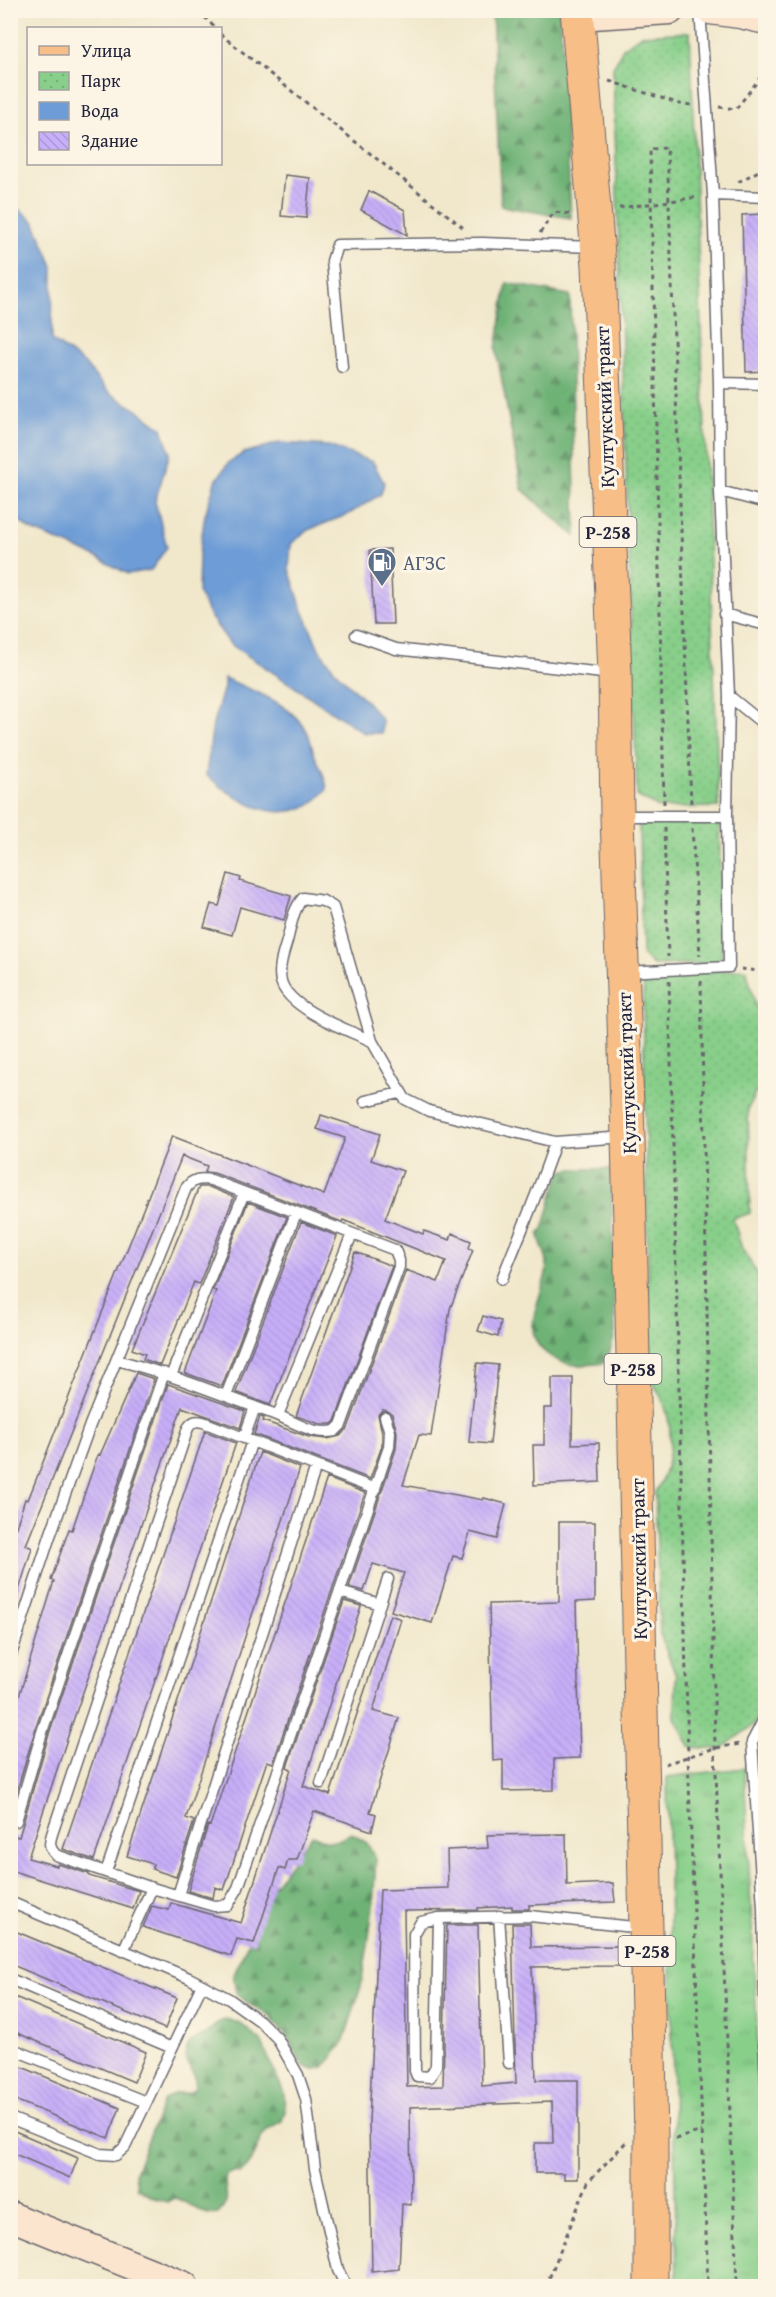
<svg xmlns="http://www.w3.org/2000/svg" width="776" height="2297" viewBox="0 0 776 2297" font-family="'Gentium Book Plus',serif">
  <defs>
    <pattern id="grass-tufts" width="24" height="20" patternUnits="userSpaceOnUse" patternTransform="scale(1.5)"><rect width="24" height="20" fill="#88cf8a"/><path d="M3 7l-1-3M5 7V3M7 7l1-3M15 17l-1-3M17 17v-4M19 17l1-3" fill="none" stroke="#75b178"/></pattern>
    <pattern id="forest-firs" width="22" height="20" patternUnits="userSpaceOnUse" patternTransform="scale(1.5)"><rect width="22" height="20" fill="#6eb276"/><path d="M5 1l3.5 6h-7zM16 11l3.5 6h-7z" fill="#5a9062"/></pattern>
    <pattern id="park-dots" width="8" height="8" patternUnits="userSpaceOnUse" patternTransform="scale(1.5)"><rect width="8" height="8" fill="#88cf8a"/><path d="M2 2h.1M6 6h.1" fill="none" stroke="#75b178" stroke-width="1.8" stroke-linecap="round"/></pattern>
    <pattern id="building-back-hatch" width="6" height="6" patternUnits="userSpaceOnUse" patternTransform="scale(1.5)"><rect width="6" height="6" fill="#c8aff9"/><path d="M-1 5l2 2M0 0l6 6M5-1l2 2" fill="none" stroke="#ac96d6"/></pattern>
  </defs>
  <rect width="100%" height="100%" fill="#fcf5e5"/>
  <filter id="ink" filterUnits="userSpaceOnUse"><feTurbulence type="fractalNoise" baseFrequency=".0167" numOctaves="2"/><feDisplacementMap in="SourceGraphic" scale="12" xChannelSelector="R" yChannelSelector="G"/><feConvolveMatrix kernelMatrix="1 2 1 2 8 2 1 2 1" color-interpolation-filters="sRGB"/></filter>
  <filter id="wash" filterUnits="userSpaceOnUse"><feTurbulence type="fractalNoise" baseFrequency=".008" numOctaves="4" result="noise"/><feDisplacementMap in="SourceGraphic" scale="24" xChannelSelector="R" yChannelSelector="G"/><feGaussianBlur stdDeviation="1.35" result="paint"/><feColorMatrix in="noise" values="0 0 0 0 0 0 0 0 0 0 0 0 0 0 0 0 0 1.4 0 .05"/><feComposite in="paint" operator="in"/></filter>
  <g filter="url(#wash)">
    <rect width="100%" height="100%" fill="#f1e8cc"/>
    <path fill="url(#grass-tufts)" stroke="#557862" stroke-width="1.5" d="M744,1768L765,2188V2286H677L667,1777Z"/>
    <path fill="url(#forest-firs)" stroke="#486a58" stroke-width="1.5" d="M492,11H560L571,218L501,206Z
      M507,283L570,295L576,537L522,489L496,349Z
      M572,1169H611L615,1335L610,1351L604,1363C582,1366 564,1368 546,1353C517,1330 545,1295 547,1266C548,1255 540,1245 539,1235C547,1225 545,1219 549,1208C552,1196 556,1183 562,1171Z
      M351,1833L367,1843L376,1859L373,1906L368,1945L361,1986L343,2044L324,2067L313,2070L302,2065L290,2041L269,2015L249,2004L236,1993L233,1977L270,1891L309,1838L313,1835C329,1844 336,1843 351,1833Z
      M225,2020L241,2024L261,2041L284,2093L285,2111L282,2121C250,2135 265,2153 241,2173L232,2172L226,2175C222,2193 234,2197 218,2214C201,2217 190,2202 174,2198L167,2202L151,2197L137,2188L135,2172L164,2100L175,2093H188L194,2090C198,2075 192,2071 185,2059C186,2037 196,2042 209,2031C216,2025 216,2022 225,2020Z"/>
    <path fill="url(#park-dots)" stroke="#557862" stroke-width="1.5" d="M690,32L719,807L659,808L637,796L613,68L623,48L641,35Z
      M719,820L722,963L653,965L642,955L639,823Z
      M746,969L756,1007L765,1011V1094L755,1093L748,1109L750,1213L733,1219L742,1249L759,1276L757,1304H765V1703L753,1725L721,1749L690,1747L675,1717L676,1676L660,1634L655,1492C677,1457 675,1411 650,1379L643,995L644,983L654,975Z"/>
    <path fill="#6d9cd6" stroke="#485f88" stroke-width="1.5" d="M11,203L34,221L53,266L52,340L84,363L108,392L139,411L162,428L170,453L155,501L167,547L151,570L128,574L92,555L29,529L11,514Z
      M279,443L329,446L373,462L384,483L381,494L349,514L308,530L291,544L289,569L301,606L319,649L336,672L367,702L382,720V733H364L230,644L210,616L198,592L199,554L205,515L215,482L229,462L244,453Z
      M224,678C253,691 293,703 308,734C311,740 312,749 315,756C320,769 326,775 327,790C321,795 315,802 309,805C271,824 235,799 206,775L213,724L224,687Z"/>
    <g id="blocks">
      <path fill="url(#building-back-hatch)" d="M285,175L310,178L306,218L281,216Z
        M369,191L405,210L407,235L361,210Z
        M765,214V371L746,372L742,215Z
        M390,549L393,624H374L370,550Z
        M228,874L241,878L240,881L291,896L284,920L240,907L232,935L204,927L211,904L219,906Z
        M321,1115L380,1134L371,1160L403,1171L385,1219L423,1234L424,1231L450,1240L452,1233L471,1241L469,1248L473,1250L450,1309L431,1436L419,1435L403,1485L483,1500L484,1498L506,1504L497,1539L470,1532L462,1558L453,1556L432,1623L391,1611L404,1573L373,1564L364,1591L349,1587L396,1449L397,1432L392,1414L386,1410H382L378,1415L382,1433V1446L370,1479L254,1434L260,1417L264,1418L263,1421L309,1437L327,1439L340,1436L348,1428L406,1270L438,1282L446,1261L343,1220L342,1222L214,1173L205,1172L207,1166L182,1156L26,1545L32,1548L14,1606H10V1546L25,1499L28,1500L172,1136L324,1195L345,1138L317,1129Z
        M199,1187H209L234,1197L199,1284L194,1282L160,1365L143,1359L145,1354L132,1349Z
        M248,1202L287,1217L222,1386L185,1373L216,1291L213,1290Z
        M301,1222L337,1236L270,1405L236,1392Z
        M355,1252L392,1266L335,1421L332,1424H320L296,1416Z
        M483,1316L501,1321L498,1337L478,1331Z
        M477,1363L498,1365L490,1444L469,1442Z
        M136,1373L154,1379L36,1727L12,1807H10V1726L54,1581L51,1580L69,1529L72,1530L98,1454L100,1455Z
        M552,1378H573L572,1444L599,1443L600,1482L534,1485L533,1445H544V1408H552Z
        M168,1384L245,1411L240,1428L182,1407L72,1724L28,1858L57,1866L58,1864L89,1874V1876L139,1891L133,1909L10,1870V1835L19,1837L50,1731Z
        M205,1431L236,1443L94,1860L63,1849Z
        M260,1452L300,1468L186,1818L194,1821L176,1877L152,1869L153,1864L127,1856Z
        M327,1478L365,1493L273,1763L267,1761L224,1890L215,1887L213,1898L188,1891L208,1825L210,1826Z
        M559,1522H595V1601L576,1602L580,1758L554,1759V1790L503,1791V1760L493,1761L489,1604L559,1602Z
        M344,1601L361,1606L303,1786L330,1795L390,1615L401,1619L373,1711L399,1718L370,1812L376,1814L372,1831L314,1811L297,1860H288L285,1870L279,1868L254,1943L237,1939L231,1956L143,1927L152,1906L169,1910L171,1903L241,1923L291,1769L287,1767Z
        M566,1834L567,1885L613,1883L615,1902L529,1905V1909H512V1906L478,1908V1910L404,1911L407,2087L443,2086L447,1925H478L482,2086L516,2083L512,1924H530L531,1947L619,1946V1966L532,1967L536,2080H578V2179H564V2173H535V2143H553L552,2102L410,2107L411,2205L402,2204L399,2269L372,2272L369,2122L380,1890L448,1888L447,1850L488,1848L487,1835Z
        M10,1929L177,1998L165,2029L10,1964Z
        M10,1995L146,2052L134,2082L10,2030Z
        M10,2062L120,2108L108,2138L10,2098Z
        M10,2129L78,2158L70,2178L10,2152Z"/>
    </g>
  </g>
  <g filter="url(#ink)">
    <use href="#blocks" fill-opacity="0" stroke="#6a676e" stroke-width="1.5"/>
    <g fill="none" stroke-linecap="round" stroke-linejoin="round">
      <g stroke="#6a676e" stroke-width="13">
        <path id="lane" d="M713,195L766,197
          M342,367L332,261L337,245L482,243L594,247
          M719,383L766,384
          M720,491L766,503
          M724,614L766,625
          M356,635L396,649L611,674
          M729,696L766,726
          M619,816H727
          M624,972L729,967L727,816L729,696L720,491L719,383L713,195L700,10
          M372,1041C348,1030 288,1009 281,981C278,968 283,954 287,941C291,926 293,909 303,898L323,901L333,907L372,1041L405,1099L429,1111L555,1142L625,1137
          M365,1101L400,1093
          M502,1279C520,1233 540,1189 555,1142
          M171,1376L244,1193
          M226,1396L296,1213
          M278,1415L352,1234
          M244,1438L255,1407
          M375,1489L203,1422C195,1420 192,1422 188,1428L52,1834C49,1843 49,1848 56,1855L152,1888L214,1906L228,1905L238,1888L389,1447L390,1432L385,1417
          M340,1592L380,1604
          M10,1658L50,1536L90,1425L186,1188C193,1179 200,1178 211,1180L395,1250L399,1260V1267L341,1425L335,1431C312,1436 294,1421 274,1414C222,1395 171,1374 117,1360
          M766,1715L752,1742L763,1907L766,2043
          M321,1783L388,1579
          M16,1821L43,1729L164,1373
          M106,1872L252,1441
          M178,1895L316,1466
          M10,1902L189,1978L229,1999L260,2021L277,2038L298,2075L306,2099L315,2169L338,2270L346,2286
          M499,1916L509,2063
          M439,1918L436,2066L430,2077L417,2076L415,2071L414,1934L421,1922L439,1918L530,1916L643,1928
          M123,1951L152,1888
          M10,1979L172,2048
          M764,2043L766,2082
          M10,2048L146,2102
          M10,2118L100,2154L116,2155L125,2147L202,1985"/>
      </g>
      <g stroke="#6a676e" stroke-width="31">
        <path id="secondary" d="M710,10L740,14L766,20
          M577,16L670,10
          M10,2216L184,2286"/>
      </g>
      <g stroke="#6a676e" stroke-width="35">
        <path id="primary" d="M577,10L599,266L615,675L617,816L628,1137L646,1929L651,2136V2286"/>
      </g>
      <path stroke="#6a676e" stroke-width="3" stroke-dasharray="4.5 4.5" stroke-linecap="butt" d="M198,10L215,28
        M220,34L465,229
        M609,81L680,104L695,105
        M719,107L736,109L766,70
        M738,182L766,167
        M619,208L699,197
        M540,233L554,212L571,214
        M664,804L650,149L667,148L691,804
        M664,828L668,957
        M692,828L700,956
        M741,969L766,972
        M761,971L766,980
        M669,981L688,1756L708,2286
        M701,981L715,1748L737,2286
        M665,1764L715,1748L740,1744
        M675,2139L702,2131
        M546,2286L588,2182L627,2141"/>
      <use href="#lane" stroke="#fff" stroke-width="10"/>
      <use href="#secondary" stroke="#fce5cf" stroke-width="28"/>
      <use href="#primary" stroke="#f7be87" stroke-width="33"/>
    </g>
  </g>
  <defs>
    <g id="fuel-pin" transform="scale(1.5)"><path d="M0 17L-7.5 6A9.5 9.5 0 1 1 7.5 6Z" fill="#5c6f8a" stroke="#fcf5e5"/><path d="M-5.5-6h7V0h2V4h1.3V-2.5L3-4.5l.8-.8L6-3V5H2.5V1h-1V6h-7ZM-4.2-4.7v3.2H.2V-4.7Z" fill="#fff"/></g>
  </defs>
  <g fill-rule="evenodd">
    <use href="#fuel-pin" x="382" y="562"/>
  </g>
  <g text-anchor="middle" dominant-baseline="central" stroke-width="6" stroke-linejoin="round" paint-order="stroke">
    <g fill="#fcf5e5" stroke="#63616e" stroke-width="1.5">
      <rect x="579.5" y="517" width="57" height="30" rx="4.5"/>
      <rect x="604.5" y="1354" width="57" height="30" rx="4.5"/>
      <rect x="618.5" y="1936" width="57" height="30" rx="4.5"/>
    </g>
    <g font-size="18" font-weight="bold" fill="#22223b">
      <text x="608" y="532">Р-258</text>
      <text x="633" y="1369">Р-258</text>
      <text x="647" y="1951">Р-258</text>
    </g>
    <g font-size="20" fill="#22223b" stroke="#fcf5e5">
      <text transform="translate(604 407) rotate(-92)">Култукский тракт</text>
      <text transform="translate(626 1073) rotate(-92)">Култукский тракт</text>
      <text transform="translate(638 1559) rotate(-91)">Култукский тракт</text>
    </g>
    <g font-size="20" fill="#4e5e75" stroke="#fcf5e5" text-anchor="start">
      <text x="403" y="562">АГЗС</text>
    </g>
  </g>
  <rect width="776" height="2297" fill="none" stroke="#fcf5e5" stroke-width="36"/>
  <rect x="27" y="27" width="195" height="138" fill="#fcf5e5" stroke="#a5a1a1" stroke-width="1.5"/>
  <rect x="39" y="46" width="30" height="9" fill="#f7be87" stroke="#a5a1a1" stroke-width="1.5"/>
  <text x="81" y="57" font-size="18" fill="#22223b">Улица</text>
  <rect x="39" y="72" width="30" height="18" fill="url(#park-dots)" stroke="#a5a1a1" stroke-width="1.5"/>
  <text x="81" y="87" font-size="18" fill="#22223b">Парк</text>
  <rect x="39" y="102" width="30" height="18" fill="#6d9cd6" stroke="#a5a1a1" stroke-width="1.5"/>
  <text x="81" y="117" font-size="18" fill="#22223b">Вода</text>
  <rect x="39" y="132" width="30" height="18" fill="url(#building-back-hatch)" stroke="#a5a1a1" stroke-width="1.5"/>
  <text x="81" y="147" font-size="18" fill="#22223b">Здание</text>
</svg>
